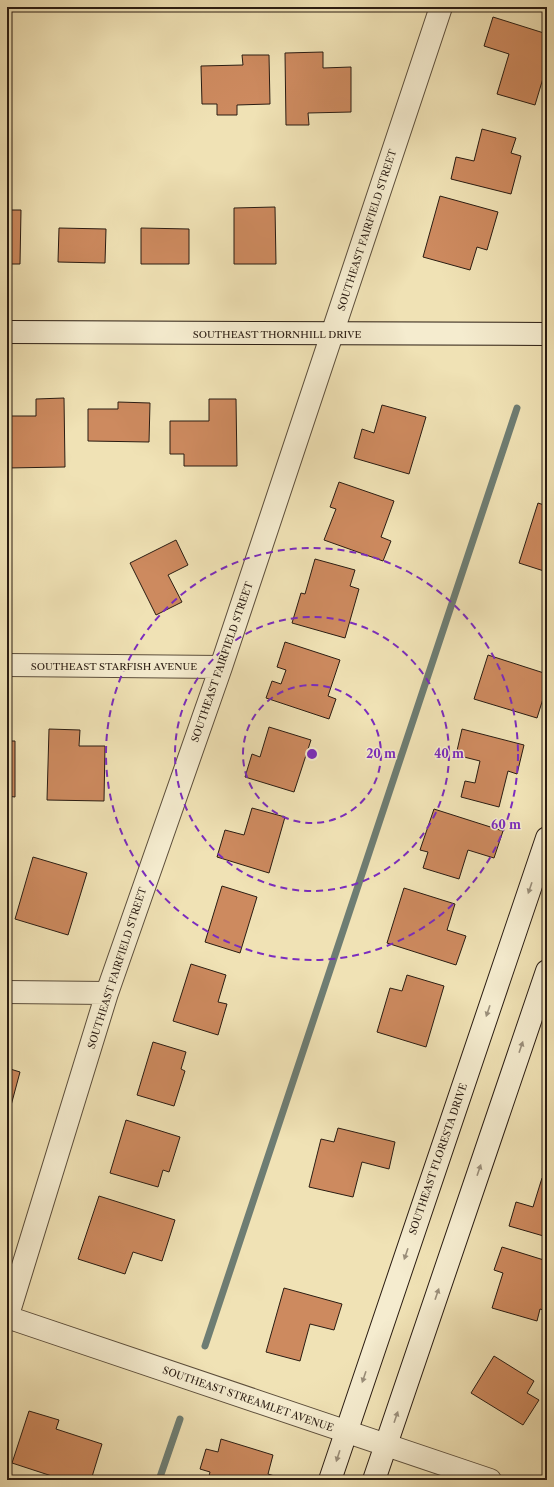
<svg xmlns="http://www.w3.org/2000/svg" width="554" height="1487" viewBox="0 0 554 1487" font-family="'Libre Caslon Text',serif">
  <rect width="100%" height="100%" fill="#f0e2b5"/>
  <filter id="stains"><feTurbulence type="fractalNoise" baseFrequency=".005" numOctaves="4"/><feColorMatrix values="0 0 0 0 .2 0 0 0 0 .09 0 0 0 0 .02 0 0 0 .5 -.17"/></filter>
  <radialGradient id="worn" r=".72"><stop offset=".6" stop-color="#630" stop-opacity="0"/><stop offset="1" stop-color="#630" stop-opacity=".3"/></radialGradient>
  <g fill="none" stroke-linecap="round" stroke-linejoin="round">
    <path stroke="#6e7d73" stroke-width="7" d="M205,1346L517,408
      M159,1480L180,1419"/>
  </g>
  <path fill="#cd8a5f" stroke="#2a1c12" d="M493,17L547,34V65L535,105L497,94L509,54L484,46Z
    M323,52V68L351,67V112L308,113L309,125H286L285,53Z
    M242,55H269L270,104L237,105V115H217V104H202L201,66L243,65Z
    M482,129L516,138L511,153L521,156L511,194L451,179L456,157L474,161Z
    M440,196L498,212L487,250L477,247L470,270L423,257Z
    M275,207L276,264H234V208Z
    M7,210H21L20,264H7Z
    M59,228L106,229L105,263L58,262Z
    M141,228L189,229V264H141Z
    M64,398L65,467L7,468V416H36V399Z
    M209,399H236L237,466H184V454H170V421H209Z
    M118,402L150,403L149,442L88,441V409H118Z
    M382,405L426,417L409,474L354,458L362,429L374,433Z
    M339,482L394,501L381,537L391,541L383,561L324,540L336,509L330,507Z
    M538,503L547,506V572L519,563Z
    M176,540L188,565L168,575L182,602L156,615L130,563Z
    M315,559L355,570L350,586L359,589L345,638L292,623L301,593L305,594Z
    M285,642L340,660L328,696L336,699L329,719L266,698L272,681L281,684L286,670L277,667Z
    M488,655L547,674V686L537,718L474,699Z
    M269,727L311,740L294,792L245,777L252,754L260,757Z
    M49,729L80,730L79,746H105L104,801L47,800Z
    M462,729L524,745L517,774L508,771L499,807L461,797L465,781L475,783L480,761L456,755Z
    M7,741H15V797L7,796Z
    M252,808L285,817L269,873L217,857L225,830L244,835Z
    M434,809L503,831L494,858L468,850L459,879L423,868L428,852L420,850Z
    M33,857L87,873L68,935L15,919Z
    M222,886L257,897L240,953L205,942Z
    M404,888L455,904L447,930L466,936L456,965L387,943Z
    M191,964L226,975L218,1002L227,1004L218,1035L173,1021Z
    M407,975L444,986L426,1047L377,1032L390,988L402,991Z
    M153,1042L186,1052L181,1069L185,1071L174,1106L137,1095Z
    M7,1068L20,1072L9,1113L7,1112Z
    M126,1120L180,1137L169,1172L163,1170L158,1187L110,1173Z
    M338,1128L395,1142L389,1169L362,1162L353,1197L309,1187L321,1139L334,1142Z
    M542,1178L547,1180V1237L509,1226L516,1202L533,1207Z
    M99,1196L175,1220L162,1261L133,1252L125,1274L78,1259Z
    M502,1247L547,1261V1311L540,1309L537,1321L492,1308L503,1273L494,1270Z
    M284,1288L342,1304L334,1330L310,1324L300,1361L266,1352Z
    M494,1356L534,1381L527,1393L539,1400L523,1425L471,1393Z
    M29,1411L59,1420L56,1429L102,1444L91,1480H64L12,1463Z
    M221,1439L273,1455L268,1474L281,1478L280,1480H208L210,1472L200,1469L206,1449L218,1452Z"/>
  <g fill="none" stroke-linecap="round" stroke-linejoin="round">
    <g stroke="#5c4e3b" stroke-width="24">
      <path id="street" d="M7,665L221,667
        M7,992L107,993
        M7,1317L490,1480
        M7,1318L107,993L221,667L441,7"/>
    </g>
    <g stroke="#2a1c12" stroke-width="24">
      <path id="secondary" d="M7,332L547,334
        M330,1480L547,838
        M374,1480L547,971"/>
    </g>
    <use href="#street" stroke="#f5eccf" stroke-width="22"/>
    <use href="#secondary" stroke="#f5eccf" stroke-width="22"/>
  </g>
  <defs><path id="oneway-solid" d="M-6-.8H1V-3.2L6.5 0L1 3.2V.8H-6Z"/></defs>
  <g fill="#9a8e7a">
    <use href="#oneway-solid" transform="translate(530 888) rotate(109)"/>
    <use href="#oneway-solid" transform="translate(488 1011) rotate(109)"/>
    <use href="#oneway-solid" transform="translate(521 1047) rotate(-71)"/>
    <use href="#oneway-solid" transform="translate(479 1170) rotate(-71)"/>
    <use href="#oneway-solid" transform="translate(406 1254) rotate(109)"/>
    <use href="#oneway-solid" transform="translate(437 1294) rotate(-71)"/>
    <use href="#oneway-solid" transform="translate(364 1377) rotate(109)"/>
    <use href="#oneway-solid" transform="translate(396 1417) rotate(-71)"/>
    <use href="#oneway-solid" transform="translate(338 1456) rotate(108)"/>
  </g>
  <g fill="none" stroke="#7b2cbf" stroke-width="2" stroke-dasharray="7 5">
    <circle cx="312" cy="754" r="69"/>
    <circle cx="312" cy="754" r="137"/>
    <circle cx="312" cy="754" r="206"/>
  </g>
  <g text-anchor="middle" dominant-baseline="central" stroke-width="3" stroke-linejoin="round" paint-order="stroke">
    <g font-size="10" fill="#2a1c12" stroke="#f5eccf">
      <text transform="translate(367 230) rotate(-72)">SOUTHEAST FAIRFIELD STREET</text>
      <text x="277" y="334">SOUTHEAST THORNHILL DRIVE</text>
      <text transform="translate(222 662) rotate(-71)">SOUTHEAST FAIRFIELD STREET</text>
      <text x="114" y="666">SOUTHEAST STARFISH AVENUE</text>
      <text transform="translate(117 968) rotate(-72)">SOUTHEAST FAIRFIELD STREET</text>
      <text transform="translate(438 1159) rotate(-71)">SOUTHEAST FLORESTA DRIVE</text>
      <text transform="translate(248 1399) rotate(19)">SOUTHEAST STREAMLET AVENUE</text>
    </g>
  </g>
  <circle cx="312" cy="754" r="6" fill="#7b2cbf" stroke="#f5eccf" stroke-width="2"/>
  <g font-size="12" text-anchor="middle" font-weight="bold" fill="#7b2cbf" stroke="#f5eccf" stroke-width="3" stroke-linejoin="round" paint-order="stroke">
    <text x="381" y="758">20 m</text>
    <text x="449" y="758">40 m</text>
    <text x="506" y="829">60 m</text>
  </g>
  <rect width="554" height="1487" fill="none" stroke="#f0e2b5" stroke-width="24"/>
  <rect x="8" y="8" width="538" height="1471" fill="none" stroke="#2a1c12" stroke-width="2"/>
  <rect x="12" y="12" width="530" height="1463" fill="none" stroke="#2a1c12"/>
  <rect width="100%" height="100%" filter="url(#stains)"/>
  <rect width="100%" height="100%" fill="url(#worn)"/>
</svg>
